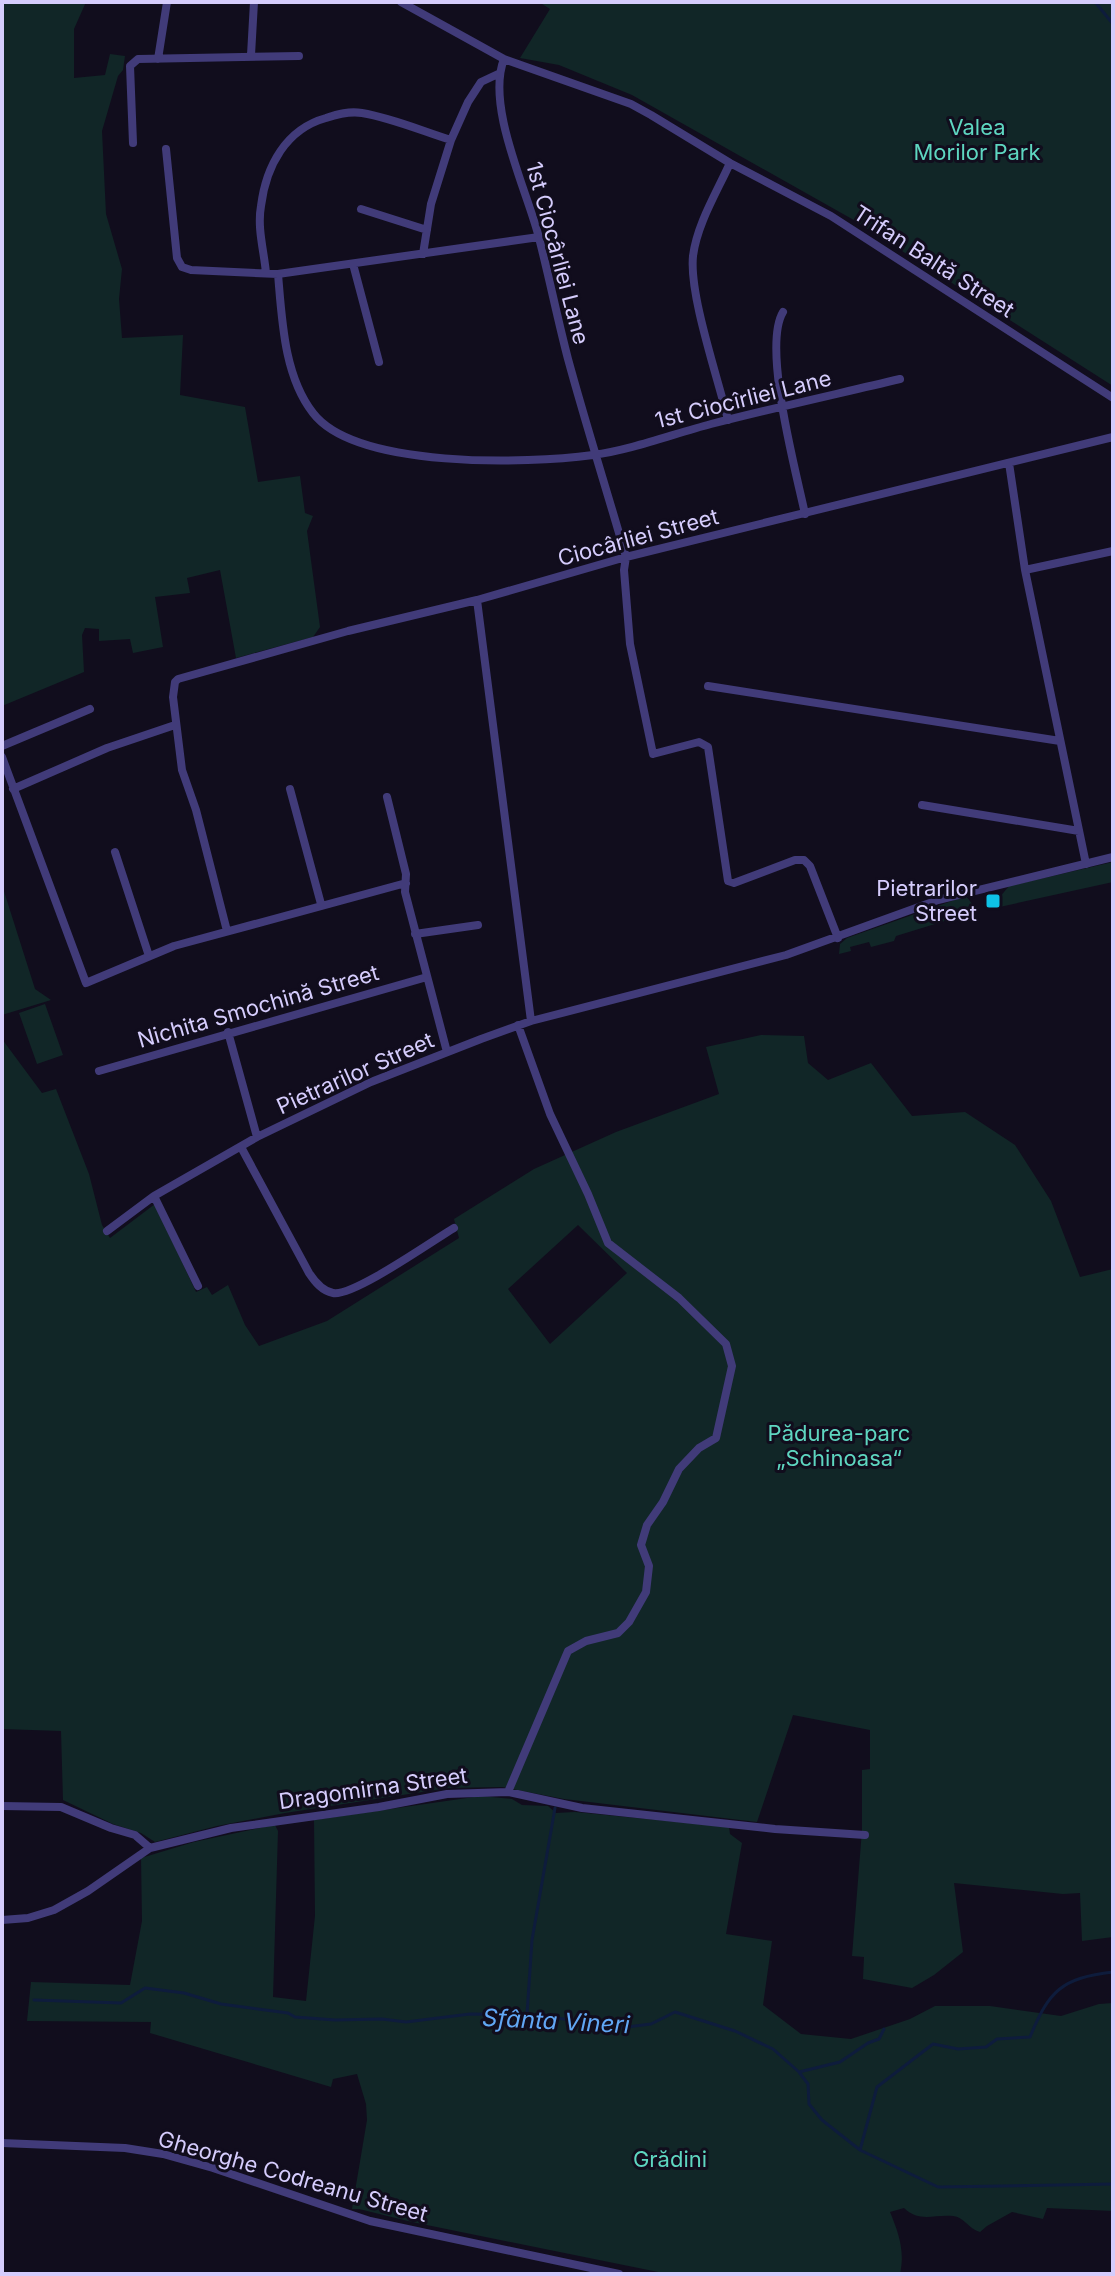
<svg xmlns="http://www.w3.org/2000/svg" width="1115" height="2276" viewBox="0 0 1115 2276" font-family="Inter,sans-serif">
  <rect width="100%" height="100%" fill="#110d1d"/>
  <path fill="#112627" fill-rule="evenodd" d="M2,2H86L74,29V78L105,75L110,54L125,56L123,70L118,76L102,131L106,214L122,269L119,299L122,338L183,335L180,395L245,407L258,482L300,476L305,513L313,516L307,531L320,627L313,637L236,658L220,570L187,578L190,593L155,597L163,647L133,653L130,639L99,641V629L85,628L82,635L84,672L2,706Z
    M539,2H1113V386L852,219L632,95L559,65L520,58L550,9Z
    M1113,862V882L995,908L999,898L1009,886Z
    M2,885L35,989L51,1000L2,1015Z
    M966,896L973,905L974,912L896,936L894,941L871,947L869,942L850,947L851,951L839,954L840,944L847,938Z
    M45,1004L63,1055L37,1064L19,1013Z
    M761,1035L804,1036L808,1063L828,1080L871,1063L912,1116L965,1112L1015,1145L1051,1201L1080,1277L1113,1269V1937L1082,1941L1080,1893L1063,1894L954,1883L963,1952L934,1975L912,1988L863,1979L864,1957L852,1956L862,1830V1770L870,1769V1730L793,1715L757,1822L564,1799L502,1787L448,1788L285,1813L217,1826L155,1842L141,1833L113,1824L63,1800L61,1731L2,1729V1039L42,1093L56,1089L89,1174L102,1225L110,1238L155,1204L196,1292L207,1287L212,1295L228,1285L245,1325L259,1346L327,1321L459,1238L454,1219L534,1169L616,1132L719,1094L706,1047ZM578,1225L627,1273L550,1344L508,1289Z
    M481,1796L512,1799L522,1805L548,1806L556,1813L575,1812L729,1827L730,1834L742,1843L726,1934L772,1941L763,2005L801,2034L851,2039L910,2019L935,2006H990L1061,2016L1099,2004L1113,2003V2211L1047,2208L1043,2219L1012,2212L987,2226L980,2232C969,2229 964,2217 953,2216C934,2214 920,2223 904,2208L890,2212C899,2234 905,2251 900,2274H668L412,2222L359,2209H352L367,2120L366,2104L357,2074L333,2079L331,2087L150,2033L151,2022L27,2021L31,1982L130,1985L142,1921L141,1858L194,1842L269,1826L275,1825L278,1831L273,1997L306,2001L315,1916L314,1820Z"/>
  <g fill="none" stroke-linecap="round" stroke-linejoin="round">
    <path stroke="#0e1c3c" stroke-width="3" d="M1095,2L1113,24
      M34,2000L121,2003L145,1988L184,1993L221,2004L288,2013L295,2017L335,2020L382,2019L406,2022L470,2014L539,2015L619,2028L651,2024L675,2012L735,2031L773,2049L799,2072L808,2084L809,2104L822,2120L860,2150L938,2187L1113,2184
      M527,2014L532,1940L555,1808
      M799,2072L840,2062L868,2043L879,2039L884,2029
      M860,2150L877,2087L933,2044L958,2049L986,2047L997,2039L1030,2037C1049,1991 1061,1978 1113,1972"/>
    <path stroke="#413b79" stroke-width="8" d="M401,2L504,59L631,104L651,115L730,163L831,216L1113,398
      M251,55L254,2
      M158,59L167,2
      M504,59C486,105 525,186 538,234C549,276 557,317 568,359C586,425 607,491 626,557L624,570L630,644L653,754L699,742L708,747L728,881L734,883L795,860H804L810,866L838,938
      M133,143L130,66L138,59L299,56
      M166,149L177,258L182,267L191,270L278,274L539,237
      M361,209L427,230
      M423,254L431,204L451,140L468,102L481,82L498,74
      M353,264L379,362
      M266,273C264,251 257,228 261,206C266,166 286,129 326,118C338,114 349,111 362,113C392,118 422,131 451,140
      M278,274C282,320 284,376 313,413C356,469 528,464 593,455C631,450 673,434 711,424C773,408 837,394 900,379
      M783,312C762,347 796,471 805,514
      M728,420C718,378 689,295 693,256C697,224 717,192 730,163
      M1009,463L1025,570
      M477,600L531,1021
      M708,686L1060,741
      M2,746L90,709
      M2,757L86,983L174,946L406,883
      M13,789L107,748L175,725
      M290,789L321,904
      M387,797L406,874L405,892L447,1052
      M922,805L1079,831
      M115,852L149,956
      M1086,864L1025,570L1113,551
      M227,931L196,810L182,770L173,697L175,682L178,679L348,631L477,600L626,557L1113,437
      M415,934L478,925
      M228,1032L257,1137
      M99,1071L427,977
      M241,1147L309,1273C315,1282 322,1291 333,1293C353,1297 432,1241 454,1228
      M154,1196L198,1286
      M107,1231L154,1196L257,1137L371,1082L481,1039L531,1021L786,955L938,900L1113,857
      M508,1792L568,1651L586,1641L618,1633L629,1622L646,1592L649,1566L641,1545L647,1525L663,1502L679,1469L699,1448L716,1438L732,1366L726,1344L679,1298L608,1243L588,1194L550,1114L518,1025
      M2,1806L61,1807L111,1828L135,1835L150,1848
      M2,1920L28,1918L54,1910L88,1891L150,1848L231,1828L379,1807L447,1794L508,1792L582,1808L775,1829L865,1835
      M2,2143L125,2148L163,2154L213,2168L370,2221L619,2274"/>
  </g>
  <rect fill="#0ec2e6" stroke="#110d1d" stroke-width="3" x="985" y="893" width="16" height="16" rx="4"/>
  <g text-anchor="middle" dominant-baseline="central" stroke-width="6" stroke-linejoin="round" paint-order="stroke">
    <g font-size="22" fill="#5ed6c0" stroke="#110d1d">
      <text x="977" y="127">Valea<tspan x="977" dy="25">Morilor Park</tspan></text>
      <text x="839" y="1433">Pădurea-parc<tspan x="839" dy="25">„Schinoasa“</tspan></text>
      <text x="670" y="2159">Grădini</text>
    </g>
    <g font-size="22" fill="#d5ccfc" stroke="#110d1d">
      <text transform="translate(558 253) rotate(75)">1st Ciocârliei Lane</text>
      <text transform="translate(934 261) rotate(33)">Trifan Baltă Street</text>
      <text transform="translate(743 399) rotate(-14)">1st Ciocîrliei Lane</text>
      <text transform="translate(638 537) rotate(-15)">Ciocârliei Street</text>
      <text transform="translate(258 1006) rotate(-16)">Nichita Smochină Street</text>
      <text transform="translate(355 1073) rotate(-24)">Pietrarilor Street</text>
      <text transform="translate(373 1788) rotate(-8)">Dragomirna Street</text>
      <text transform="translate(293 2176) rotate(16)">Gheorghe Codreanu Street</text>
    </g>
    <g font-size="22" fill="#d5ccfc" stroke="#110d1d" text-anchor="end">
      <text x="977" y="888">Pietrarilor<tspan x="977" dy="25">Street</tspan></text>
    </g>
    <g font-size="24" font-style="italic" fill="#61a7f5" stroke="#110d1d">
      <text transform="translate(556 2021) rotate(3)">Sfânta Vineri</text>
    </g>
  </g>
  <rect width="1115" height="2276" fill="none" stroke="#d5ccfc" stroke-width="8"/>
</svg>
